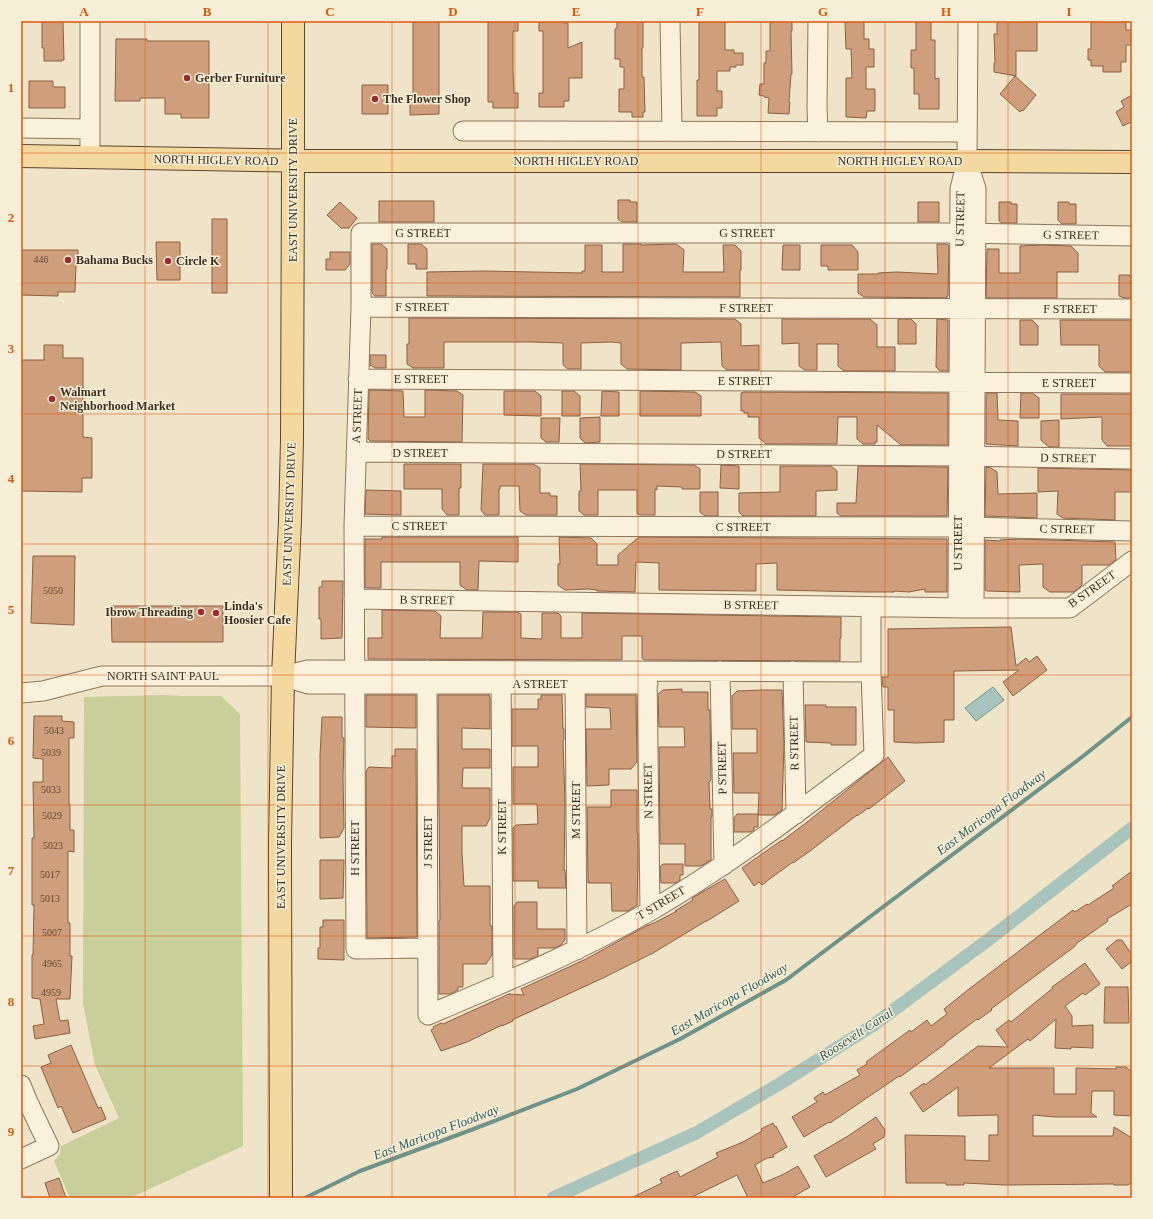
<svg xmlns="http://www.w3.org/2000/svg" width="1153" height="1219" viewBox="0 0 1153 1219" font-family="'Times New Roman',serif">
  <rect width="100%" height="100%" fill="#f0e4c8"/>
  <path fill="#c9cf9b" d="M162,695L183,696H221L240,714L243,1146L130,1198H70L54,1161L60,1154L61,1146L119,1118L95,1065L83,1004L84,697Z"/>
  <path fill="#a9c4bc" stroke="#6f938a" d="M993,687L1004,700L976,721L965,708Z"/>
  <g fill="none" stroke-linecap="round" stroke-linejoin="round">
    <path stroke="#6f938a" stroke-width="4" d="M305,1198L360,1171L471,1130L577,1089L682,1038L786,980L1082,757L1132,717"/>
    <path stroke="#a9c4bc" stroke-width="13" d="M553,1198L696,1133L781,1083L872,1026L988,940L1132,828"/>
  </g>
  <path fill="#cf9f7d" stroke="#8d5f41" d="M42,21H63L64,60H62V61H44V48H42Z
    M413,21H439V114L410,115V99H413Z
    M493,21H518V31H513V71L514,93H518V108H493V102H488V22Z
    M539,21H564V23H568V48L582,42V78H569V101H564V107H539V93H543V31H539Z
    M617,21H643V48H642V77H644L645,112H643V117H632V112H619V89H624V67H620V59H615V29L617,28Z
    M699,21H725V50H734V53H743V65H736V67H730V71H717V91H722V108H717V116H697V80H699Z
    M770,21H792V31H791L792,74H791L789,102H790L789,114L768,113L769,98L764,97V96L759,95L760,84H764V63H766V51H770Z
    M845,21H864V39H869V49H874V67H866V89H875V111H867L866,118L846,117V78H852L851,49H846Z
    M916,21H931V40H935V79L939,78V109H919V94H914V68H911V50H916Z
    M997,21H1037V51H1016V76L994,72V63H995L994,34H997Z
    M1091,21H1126V30H1132V45H1126V62H1121V72H1103V66H1091V60H1088V49H1091Z
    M116,39H147V41H209V118H181V114H165V98H140V101H115Z
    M1015,76L1036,95L1023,111L1022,110L1020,112L1000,94Z
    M29,81H53V87H65V108H29Z
    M362,85H388V114H362Z
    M1132,95V123L1131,122L1123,126L1116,112L1124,107L1121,101Z
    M618,200H630V202H637V222H622L618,219Z
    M379,201H434V222H379Z
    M340,202L357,218L349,228H341L327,215Z
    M918,202H939V222H918Z
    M999,202H1011V204H1017V223H1002L999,221Z
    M1058,202H1069V204H1076V224H1062L1058,220Z
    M212,219H227V293H212Z
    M156,242H180V280H157Z
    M372,244H381L387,249V269H386V296H375L372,293Z
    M408,244H421L427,249V269H416V264H408Z
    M623,244H641V245L676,244L684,250L683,272H724L723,245H735L741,251V270H740V297L427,296V272L484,271L582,273V271H585V245H602V272H623Z
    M937,244H947L949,246L948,296H947V298L864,297L858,293V274H878V273L897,272L938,274Z
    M783,245H800V270H782Z
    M821,245H852L858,252V270H828V266H821Z
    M1041,245L1071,246L1078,253V272H1057V298H986L987,249H999V273H1020V246Z
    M21,250H78V265H76L75,292H58V296L21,295Z
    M330,252H350V264L345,270H326V259H330Z
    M1119,275H1130V277H1132V298H1124L1119,296Z
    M409,318L735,319L741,324V346L759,345V370H727L722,366L721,342L681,343V370L627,369L621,364V343L611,342L581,343V369H568L563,365V343L532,342H444V368H413L407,364V344H409Z
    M782,319H870L877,325V347H895V371H844L838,366V344H817V370H805L799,366V343L782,344Z
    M898,319H911L916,324V344H898Z
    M937,319L948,320V371H940L936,367Z
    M1020,320H1032L1038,326V345H1020Z
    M1060,320H1132V372H1105L1099,366V345H1061Z
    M44,345H63V358H83V437L92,438V478H82V492L21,491V360H44Z
    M370,355H386V368H375L370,365Z
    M369,390L403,391L404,417H425V390L457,391L463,395L462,442L370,441L368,439Z
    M504,391H535L541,396V416L504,415Z
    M562,391H574L580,396V416H562Z
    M602,391L619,392V416H601Z
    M640,391L695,392L701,396V416H640Z
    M744,392L948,393V445H901L877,425V442H875V444H863L857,439V417H838L837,444H766L759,438V417H748V413H744V411H741V393Z
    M987,393H997L998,420L1018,421V446L986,444V395H987Z
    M1021,393H1032L1039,398V418H1020Z
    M1061,394H1132V446H1107L1102,440V417L1061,419Z
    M600,417V442L585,443L580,438V418Z
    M541,418H560L559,442H546L541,438Z
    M1059,420V447H1049L1041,440V421Z
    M404,464H461V488H459V515H447L442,509V489H404Z
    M483,464H533L540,468V493H550V496H557V515H526L520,511L519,486H500V489H499V515H485L481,510Z
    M580,464L694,465L700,469V489H682V487L657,486V490L655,489V515H641L637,514V490H598V515H584L579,511V491H581Z
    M721,465L739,466V489L720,488Z
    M780,466H831L837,471V490L816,491V516H743L739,512V493L780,492Z
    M858,466L948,467L947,516H841L837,513V503H856Z
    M986,467L991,468L997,472L998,494L1037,493V518L985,516Z
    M1038,468L1132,470V492H1115V520L1063,518L1057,514L1058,491L1038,492Z
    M366,490L401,491V515L365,514Z
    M700,492H718V516H705L700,512Z
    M382,537H518V562L479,561L478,590H467L460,585V562H381V588H367L365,587V539H382Z
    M559,537L591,538L597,544V565H618V555L639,537L947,539V592H925V589L909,592L894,591V592H866L777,590V563L756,564V591L659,590V563L636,562L635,592L597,591V590L588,589L565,590L558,585V564H560Z
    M1020,539L1115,542L1116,560L1109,565H1082V585L1074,592H1050L1043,587V564L1019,565L1020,592L987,591L985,590V540L1000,541V540Z
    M33,556H75L74,625L31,623Z
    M322,581H343L342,638L321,639V619H319V587H322Z
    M111,606H223V642H112Z
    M382,610L435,611L441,616L440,638H482L483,612H517L521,614V638L542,639V613H558L561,616V638H582V613L841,617V638H840V661L644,660L642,658V636H622V660L368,659V638H382Z
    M1011,627L1016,666L1026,658L1029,662L1037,656L1047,670L1013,696L1003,682L1019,670L954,671V720H944V742L916,743L894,742V710H888V687H883L882,677H888V629Z
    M682,689V692H708V710H710L711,780L709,782L710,809H712V816L711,818V860L701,866H685V844H660L659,747H685L684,727H659L658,694L663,690Z
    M762,690H782L784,744L782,810L775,815H758L759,793H734L733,753H757V729H732V696L737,691Z
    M366,695H416V728L366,727Z
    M439,695H489L490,698V729L462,728V749H490V768H463L462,788H490V818L486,826H462V853L464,886H490V926H492V955L486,964H463V987H458V990L450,994H439V921L440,920L438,696Z
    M541,695H562L563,729H564V739L563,741L565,801L564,870H565L566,888H538V881H513V828L516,825L538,824L537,804H513V767H538V746H512V709H538V699H541Z
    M586,695H636L637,762L631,769H609V785L587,786L586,729H611L610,708L586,707Z
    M805,705H826V707H856V745H831V743L806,742Z
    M34,716H62V721L74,722V738H69V804H70V830H74V852L68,851V923H70V956H72L70,999H56L60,1021L68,1020L70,1033L35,1039L33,1026L44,1024L40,999L32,998V955H33L34,905H32V838H34L33,782H43V759L33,758Z
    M322,717H342V738H344L343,778L344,828L339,837L320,838V755Z
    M395,749H416L417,936L416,937L367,938L366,771L369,767L392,768V756H395Z
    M888,757L905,781L869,809L868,808L857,816V815L810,851L793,863V862L771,878L762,885L759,882L754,886L742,868L782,840V841L806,823Z
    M611,790H637V833H638V860L637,905L628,911H612L611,883H588L587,807H611Z
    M737,814H758V827H754V830L751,832H734V818Z
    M320,860H344L343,898L320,899Z
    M663,864H683V875H680V880L676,883H661L660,867Z
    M1132,871V904L1107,919L1108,921L1077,943L1074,947L991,1009L992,1010L978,1020L977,1019L945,1043V1044L900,1077L899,1076L830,1123L829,1122L804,1137L792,1117L817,1102L814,1098L823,1092L825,1095L860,1075L857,1070L867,1064L866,1062L910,1030L911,1032L927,1020L931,1026L947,1014L944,1009L969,989L1073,910L1075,912L1087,904L1088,905L1114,888L1112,886Z
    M725,879L739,901L707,921H706L653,953L603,978L512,1020L513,1021L502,1026V1025L467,1042L441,1051L431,1030L434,1028L433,1027L441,1023L443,1024L509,994L524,995L521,989L586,959L646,926L654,923L677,911H675L693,900L692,898Z
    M517,902H537V929H565V940L561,945L554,948H538V956L531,959H514V906Z
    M323,920H344V960L318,959V948H320V927H323Z
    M1117,940H1122L1132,955L1131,962L1122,969L1106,949Z
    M1085,963L1100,984L1085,995L1083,993L1065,1006L1072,1016V1026L1093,1025V1048L1071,1047V1049L1055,1048L1056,1019L1030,1041L1028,1039L989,1068H1054V1094H1076V1068L1116,1069V1067H1126L1132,1072V1116L1114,1115V1091H1092L1091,1113L1097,1117H1055L1033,1115V1136H1113L1114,1127L1132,1138V1183L1127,1185H1114V1184L1005,1185L964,1183V1185H946V1183H906L905,1135L965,1136V1160L989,1161V1135H998V1115L958,1116V1087L923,1112L910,1093L924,1083L925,1085L978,1046L1008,1047L996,1030L1009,1020L1011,1022L1053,988L1052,987Z
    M1105,987H1128L1129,1023H1104Z
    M71,1045L98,1108L101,1107L106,1119L73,1133L61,1106L58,1108L41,1067L51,1063L48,1055Z
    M876,1117L885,1130L884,1137L873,1144L876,1149L826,1177L814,1156L848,1136Z
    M773,1123L775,1127L776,1126L787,1147L773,1155L774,1157L767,1158L755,1165L763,1183L782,1175L798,1166L810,1187L791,1198H748L737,1175L690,1198H631L662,1183L660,1179L677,1171L680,1177L718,1157L716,1153L743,1142L762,1131L761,1129Z
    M59,1178L66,1198H50L45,1183Z"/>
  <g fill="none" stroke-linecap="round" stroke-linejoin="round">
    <g stroke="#8d765c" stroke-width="21">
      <path id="minor" d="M670,21L672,131
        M818,21L817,107L818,132
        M21,128L90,129
        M463,131L967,132
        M90,158V21
        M967,161L976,189L974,608
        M361,307L1132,309
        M358,379L1132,383
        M356,452L958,456L1132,459
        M354,526L965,527L1132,531
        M354,599L965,608H1070L1132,561
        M958,608L960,189L967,161L968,21
        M427,670L428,1015C503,983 579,952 650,911C729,865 801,810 874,755L871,672V607
        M720,671L724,865
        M793,671L796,814
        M501,672L503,983
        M575,672L577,950
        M647,672L650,911
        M283,676L308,684H648
        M21,693L43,691L102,676H283L308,670L871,672
        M428,948L356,949L354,526L361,307V233H959L1132,236
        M21,1085L27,1100L49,1146L21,1159"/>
    </g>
    <g stroke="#5b4430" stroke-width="24">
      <path id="major" d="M21,156L320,161H967L1132,162
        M281,1198L280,843L283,676L290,520L292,440L293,161V21"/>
    </g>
    <use href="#minor" stroke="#faf1dc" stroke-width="19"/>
    <use href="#major" stroke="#f3d9a0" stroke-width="22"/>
  </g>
  <path fill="none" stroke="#df570d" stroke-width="1" stroke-opacity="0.55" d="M145,21V1198M268,21V1198M392,21V1198M515,21V1198M638,21V1198M761,21V1198M885,21V1198M1008,21V1198M21,153H1132M21,283H1132M21,414H1132M21,544H1132M21,675H1132M21,805H1132M21,936H1132M21,1066H1132"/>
  <g fill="#9e2a2b" stroke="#f7eed8" stroke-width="1.5">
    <circle cx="187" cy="78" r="4"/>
    <circle cx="375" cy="99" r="4"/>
    <circle cx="68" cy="260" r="4"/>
    <circle cx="168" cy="261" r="4"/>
    <circle cx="52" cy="399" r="4"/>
    <circle cx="201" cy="612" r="4"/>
    <circle cx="216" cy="613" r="4"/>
  </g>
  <g text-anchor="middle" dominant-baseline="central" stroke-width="3" stroke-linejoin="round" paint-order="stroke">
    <g font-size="10" fill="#624a37">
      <text x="41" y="259">446</text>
      <text x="53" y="590">5050</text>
      <text x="54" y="730">5043</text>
      <text x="51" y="752">5039</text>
      <text x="51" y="789">5033</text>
      <text x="52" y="815">5029</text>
      <text x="53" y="845">5023</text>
      <text x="50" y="874">5017</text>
      <text x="50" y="898">5013</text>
      <text x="52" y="932">5007</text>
      <text x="52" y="963">4965</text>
      <text x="51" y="992">4959</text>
    </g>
    <g font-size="12" font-weight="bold" fill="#3d2e20" stroke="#f7eed8" text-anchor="start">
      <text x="195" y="78">Gerber Furniture</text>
      <text x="383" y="99">The Flower Shop</text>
      <text x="76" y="260">Bahama Bucks</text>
      <text x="176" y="261">Circle K</text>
      <text x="60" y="392">Walmart<tspan x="60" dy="14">Neighborhood Market</tspan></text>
      <text x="224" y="606">Linda's<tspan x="224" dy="14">Hoosier Cafe</tspan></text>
      <text x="193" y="612" text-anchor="end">Ibrow Threading</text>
    </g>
    <g font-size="12" fill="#3d2e20" stroke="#f7eed8">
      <text transform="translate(216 160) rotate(1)">NORTH HIGLEY ROAD</text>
      <text x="576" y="161">NORTH HIGLEY ROAD</text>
      <text x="900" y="161">NORTH HIGLEY ROAD</text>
      <text transform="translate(293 190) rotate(-90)">EAST UNIVERSITY DRIVE</text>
      <text transform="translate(960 219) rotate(-89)">U STREET</text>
      <text x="423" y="233">G STREET</text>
      <text x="747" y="233">G STREET</text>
      <text transform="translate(1071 235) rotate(1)">G STREET</text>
      <text x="422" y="307">F STREET</text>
      <text x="746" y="308">F STREET</text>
      <text x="1070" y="309">F STREET</text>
      <text x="421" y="379">E STREET</text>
      <text x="745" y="381">E STREET</text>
      <text x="1069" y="383">E STREET</text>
      <text transform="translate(357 416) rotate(-88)">A STREET</text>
      <text x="420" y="453">D STREET</text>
      <text x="744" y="454">D STREET</text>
      <text transform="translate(1068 458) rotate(1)">D STREET</text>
      <text transform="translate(289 514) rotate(-88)">EAST UNIVERSITY DRIVE</text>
      <text x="419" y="526">C STREET</text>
      <text x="743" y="527">C STREET</text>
      <text transform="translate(1067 529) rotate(1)">C STREET</text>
      <text transform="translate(958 543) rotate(-90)">U STREET</text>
      <text transform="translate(1092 589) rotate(-35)">B STREET</text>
      <text transform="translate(427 600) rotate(1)">B STREET</text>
      <text transform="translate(751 605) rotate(1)">B STREET</text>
      <text x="163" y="676">NORTH SAINT PAUL</text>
      <text x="540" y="684">A STREET</text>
      <text transform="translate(794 743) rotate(-91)">R STREET</text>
      <text transform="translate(722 768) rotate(-91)">P STREET</text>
      <text transform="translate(648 791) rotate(-91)">N STREET</text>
      <text transform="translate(576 810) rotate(-90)">M STREET</text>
      <text transform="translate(502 827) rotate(-90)">K STREET</text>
      <text transform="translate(281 837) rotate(-90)">EAST UNIVERSITY DRIVE</text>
      <text transform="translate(428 842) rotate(-90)">J STREET</text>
      <text transform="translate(355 848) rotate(-90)">H STREET</text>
      <text transform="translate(661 903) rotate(-31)">T STREET</text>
    </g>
    <g font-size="13" font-style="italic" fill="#2f5d5a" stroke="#f7eed8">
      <text transform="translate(991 812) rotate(-37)">East Maricopa Floodway</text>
      <text transform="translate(729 999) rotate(-30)">East Maricopa Floodway</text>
      <text transform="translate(856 1034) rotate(-33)">Roosevelt Canal</text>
      <text transform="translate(436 1132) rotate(-21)">East Maricopa Floodway</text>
    </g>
  </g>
  <rect width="1153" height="1219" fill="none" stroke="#f7eed8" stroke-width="44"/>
  <rect x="22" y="22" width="1109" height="1175" fill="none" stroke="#df570d" stroke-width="1.5"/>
  <g font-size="13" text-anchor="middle" font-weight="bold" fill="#df570d">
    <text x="84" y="16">A</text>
    <text x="207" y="16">B</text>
    <text x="330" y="16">C</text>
    <text x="453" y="16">D</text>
    <text x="576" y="16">E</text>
    <text x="700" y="16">F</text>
    <text x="823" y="16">G</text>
    <text x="946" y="16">H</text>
    <text x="1069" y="16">I</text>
    <text x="11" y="92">1</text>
    <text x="11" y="222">2</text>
    <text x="11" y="353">3</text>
    <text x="11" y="483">4</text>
    <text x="11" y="614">5</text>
    <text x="11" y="745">6</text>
    <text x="11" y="875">7</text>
    <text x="11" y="1006">8</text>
    <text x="11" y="1136">9</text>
  </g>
</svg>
